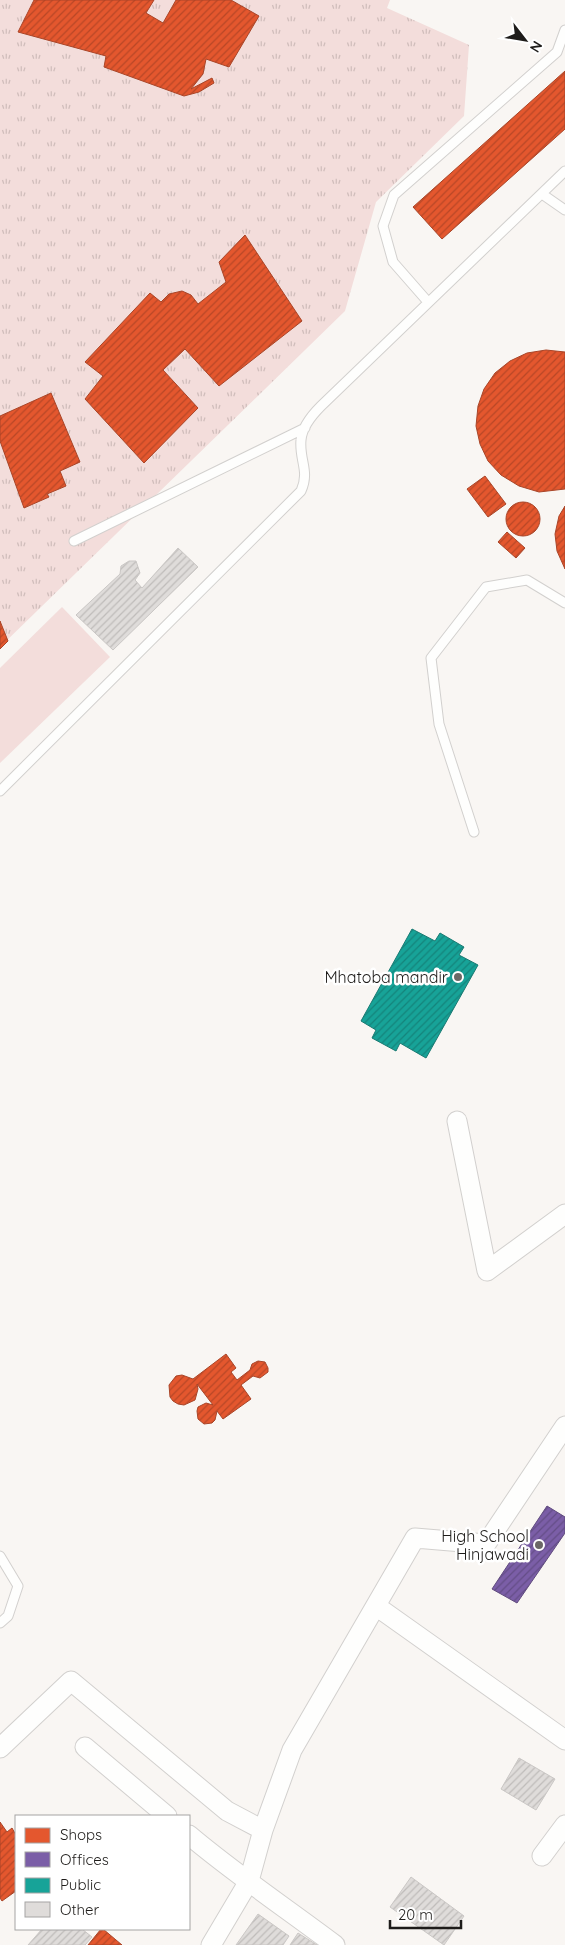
<svg xmlns="http://www.w3.org/2000/svg" width="565" height="1945" viewBox="0 0 565 1945" font-family="Quicksand,sans-serif">
  <defs>
    <pattern id="grass-tufts" width="24" height="20" patternUnits="userSpaceOnUse" patternTransform="scale(1.25)"><rect width="24" height="20" fill="#f3dddb"/><path d="M3 7l-1-3M5 7V3M7 7l1-3M15 17l-1-3M17 17v-4M19 17l1-3" fill="none" stroke="#d0bdbb"/></pattern>
    <pattern id="shops-hatch" width="6" height="6" patternUnits="userSpaceOnUse" patternTransform="scale(1.25)"><rect width="6" height="6" fill="#e4572e"/><path d="M-1 1l2-2M0 6l6-6M5 7l2-2" fill="none" stroke="#b84726"/></pattern>
    <pattern id="offices-hatch" width="6" height="6" patternUnits="userSpaceOnUse" patternTransform="scale(1.25)"><rect width="6" height="6" fill="#7b5ea7"/><path d="M-1 1l2-2M0 6l6-6M5 7l2-2" fill="none" stroke="#644d87"/></pattern>
    <pattern id="public-hatch" width="6" height="6" patternUnits="userSpaceOnUse" patternTransform="scale(1.25)"><rect width="6" height="6" fill="#17a398"/><path d="M-1 1l2-2M0 6l6-6M5 7l2-2" fill="none" stroke="#14847b"/></pattern>
    <pattern id="building-hatch" width="6" height="6" patternUnits="userSpaceOnUse" patternTransform="scale(1.25)"><rect width="6" height="6" fill="#dfdcda"/><path d="M-1 1l2-2M0 6l6-6M5 7l2-2" fill="none" stroke="#bfbcba"/></pattern>
  </defs>
  <rect width="100%" height="100%" fill="#f9f6f3"/>
  <path fill="url(#grass-tufts)" d="M0,0H390L387,8L469,45L464,116L376,202L345,311L0,647Z"/>
  <path fill="#f3dddb" d="M62,607L110,657L0,763V668Z"/>
  <path fill="url(#shops-hatch)" stroke="#a94528" d="M34,0H154L146,13L163,23L176,0H231L259,16L229,67L206,59L203,74L191,89L212,78L214,83L199,92L184,96L104,67L106,56L18,32Z
    M565,71V129L442,239L413,207Z
    M245,235L302,321L219,386L185,349L163,370L198,408L144,463L85,399L103,376L85,362L150,293L161,302L169,294L182,291L191,295L198,304L226,282L219,262Z
    M546,350L565,352V489L539,492L519,486L501,475L488,461L480,444L476,426L478,406L484,389L495,373L510,361L527,353Z
    M51,393L80,462L60,471L66,486L47,494L49,497L24,508L0,441V416Z
    M485,476L506,504L488,517L467,489Z
    M506 519a17 17 0 1 1 34 0a17 17 0 1 1-34 0Z
    M565,506V569L557,551L555,534L559,516Z
    M507,532L525,548L516,558L498,542Z
    M0,621L8,641L0,649Z
    M226,1354L236,1368L231,1372L237,1380L250,1370L252,1364L258,1361L265,1362L268,1368V1372L260,1378L253,1376L241,1385L251,1399L223,1419L217,1411L215,1420L212,1423L204,1424L198,1419L197,1411L198,1407L206,1403L213,1405L197,1384L198,1389L195,1400L184,1405L178,1404L173,1401L170,1397L169,1385L176,1376L182,1375L193,1379Z
    M0,1822L7,1832L12,1828L16,1835V1891L2,1901L0,1898Z
    M101,1929H103L122,1945H88Z"/>
  <path fill="url(#offices-hatch)" stroke="#5f4a7d" d="M547,1506L565,1517V1533L517,1603L492,1589Z"/>
  <path fill="url(#public-hatch)" stroke="#197a72" d="M412,929L435,941L440,933L464,947L459,955L478,965L426,1058L400,1043L396,1051L372,1038L376,1030L361,1021Z"/>
  <path fill="url(#building-hatch)" stroke="#cac7c5" d="M178,548L198,567L113,650L76,615L120,574L121,566L129,561H136L140,573L135,580L142,588Z
    M519,1758L555,1779L536,1810L501,1789Z
    M411,1877L464,1916L444,1945L390,1907Z
    M258,1914L289,1936L283,1945H236Z
    M42,1929H82L92,1937L85,1945H28Z
    M298,1933L317,1945H290Z"/>
  <g fill="none" stroke-linecap="round" stroke-linejoin="round">
    <g stroke="#d2d0ce" stroke-width="11">
      <path id="service" d="M542,194L565,210
        M428,302L393,262L383,226L394,195L557,52L565,30
        M74,541L305,428
        M0,791L301,491C310,471 299,460 301,440C302,427 312,415 321,406L565,171
        M474,832L439,724L431,658L486,587L527,580L565,603
        M0,1556L18,1586L8,1616L0,1623"/>
    </g>
    <g stroke="#d2d0ce" stroke-width="21">
      <path id="minor" d="M457,1121L487,1271L565,1214
        M376,1606L565,1740
        M85,1747L167,1816
        M0,1748L71,1681L227,1811L263,1830
        M189,1835C235,1874 286,1908 335,1945
        M542,1856L565,1825
        M211,1945L249,1881L263,1830L292,1750L415,1538L486,1544L565,1426"/>
    </g>
    <use href="#service" stroke="#fefefd" stroke-width="9"/>
    <use href="#minor" stroke="#fefefd" stroke-width="19"/>
  </g>
  <g fill="#6b6866" stroke="#fff" stroke-width="2">
    <circle cx="458" cy="977" r="5"/>
    <circle cx="539" cy="1545" r="5"/>
  </g>
  <g text-anchor="middle" dominant-baseline="central" stroke-width="5" stroke-linejoin="round" paint-order="stroke">
    <g font-size="16" fill="#1e1c1a" stroke="#fff" text-anchor="end">
      <text x="448" y="977">Mhatoba mandir</text>
      <text x="529" y="1536">High School<tspan x="529" dy="18">Hinjawadi</tspan></text>
    </g>
  </g>
  <rect x="15" y="1815" width="175" height="115" fill="#ffffff" stroke="#a5a4a3"/>
  <rect x="25" y="1828" width="25" height="15" fill="#e4572e" stroke="#a5a4a3"/>
  <text x="60" y="1840" font-size="15" fill="#1e1c1a">Shops</text>
  <rect x="25" y="1852" width="25" height="15" fill="#7b5ea7" stroke="#a5a4a3"/>
  <text x="60" y="1865" font-size="15" fill="#1e1c1a">Offices</text>
  <rect x="25" y="1878" width="25" height="15" fill="#17a398" stroke="#a5a4a3"/>
  <text x="60" y="1890" font-size="15" fill="#1e1c1a">Public</text>
  <rect x="25" y="1902" width="25" height="15" fill="#dfdcda" stroke="#a5a4a3"/>
  <text x="60" y="1915" font-size="15" fill="#1e1c1a">Other</text>
  <g transform="translate(525 40) rotate(121)" stroke="#ffffff" stroke-width="4" paint-order="stroke">
  <path d="M0-4L9 19L0 12L-9 19Z" fill="#1e1c1a"/>
  <text y="-8" font-size="14" font-weight="bold" text-anchor="middle" fill="#1e1c1a">N</text>
  </g>
  <path d="M390 1920v8h71v-8" fill="none" stroke="#1e1c1a" stroke-width="2.5"/>
  <text x="398" y="1920" font-size="15" fill="#1e1c1a" stroke="#ffffff" stroke-width="4" paint-order="stroke">20 m</text>
</svg>
